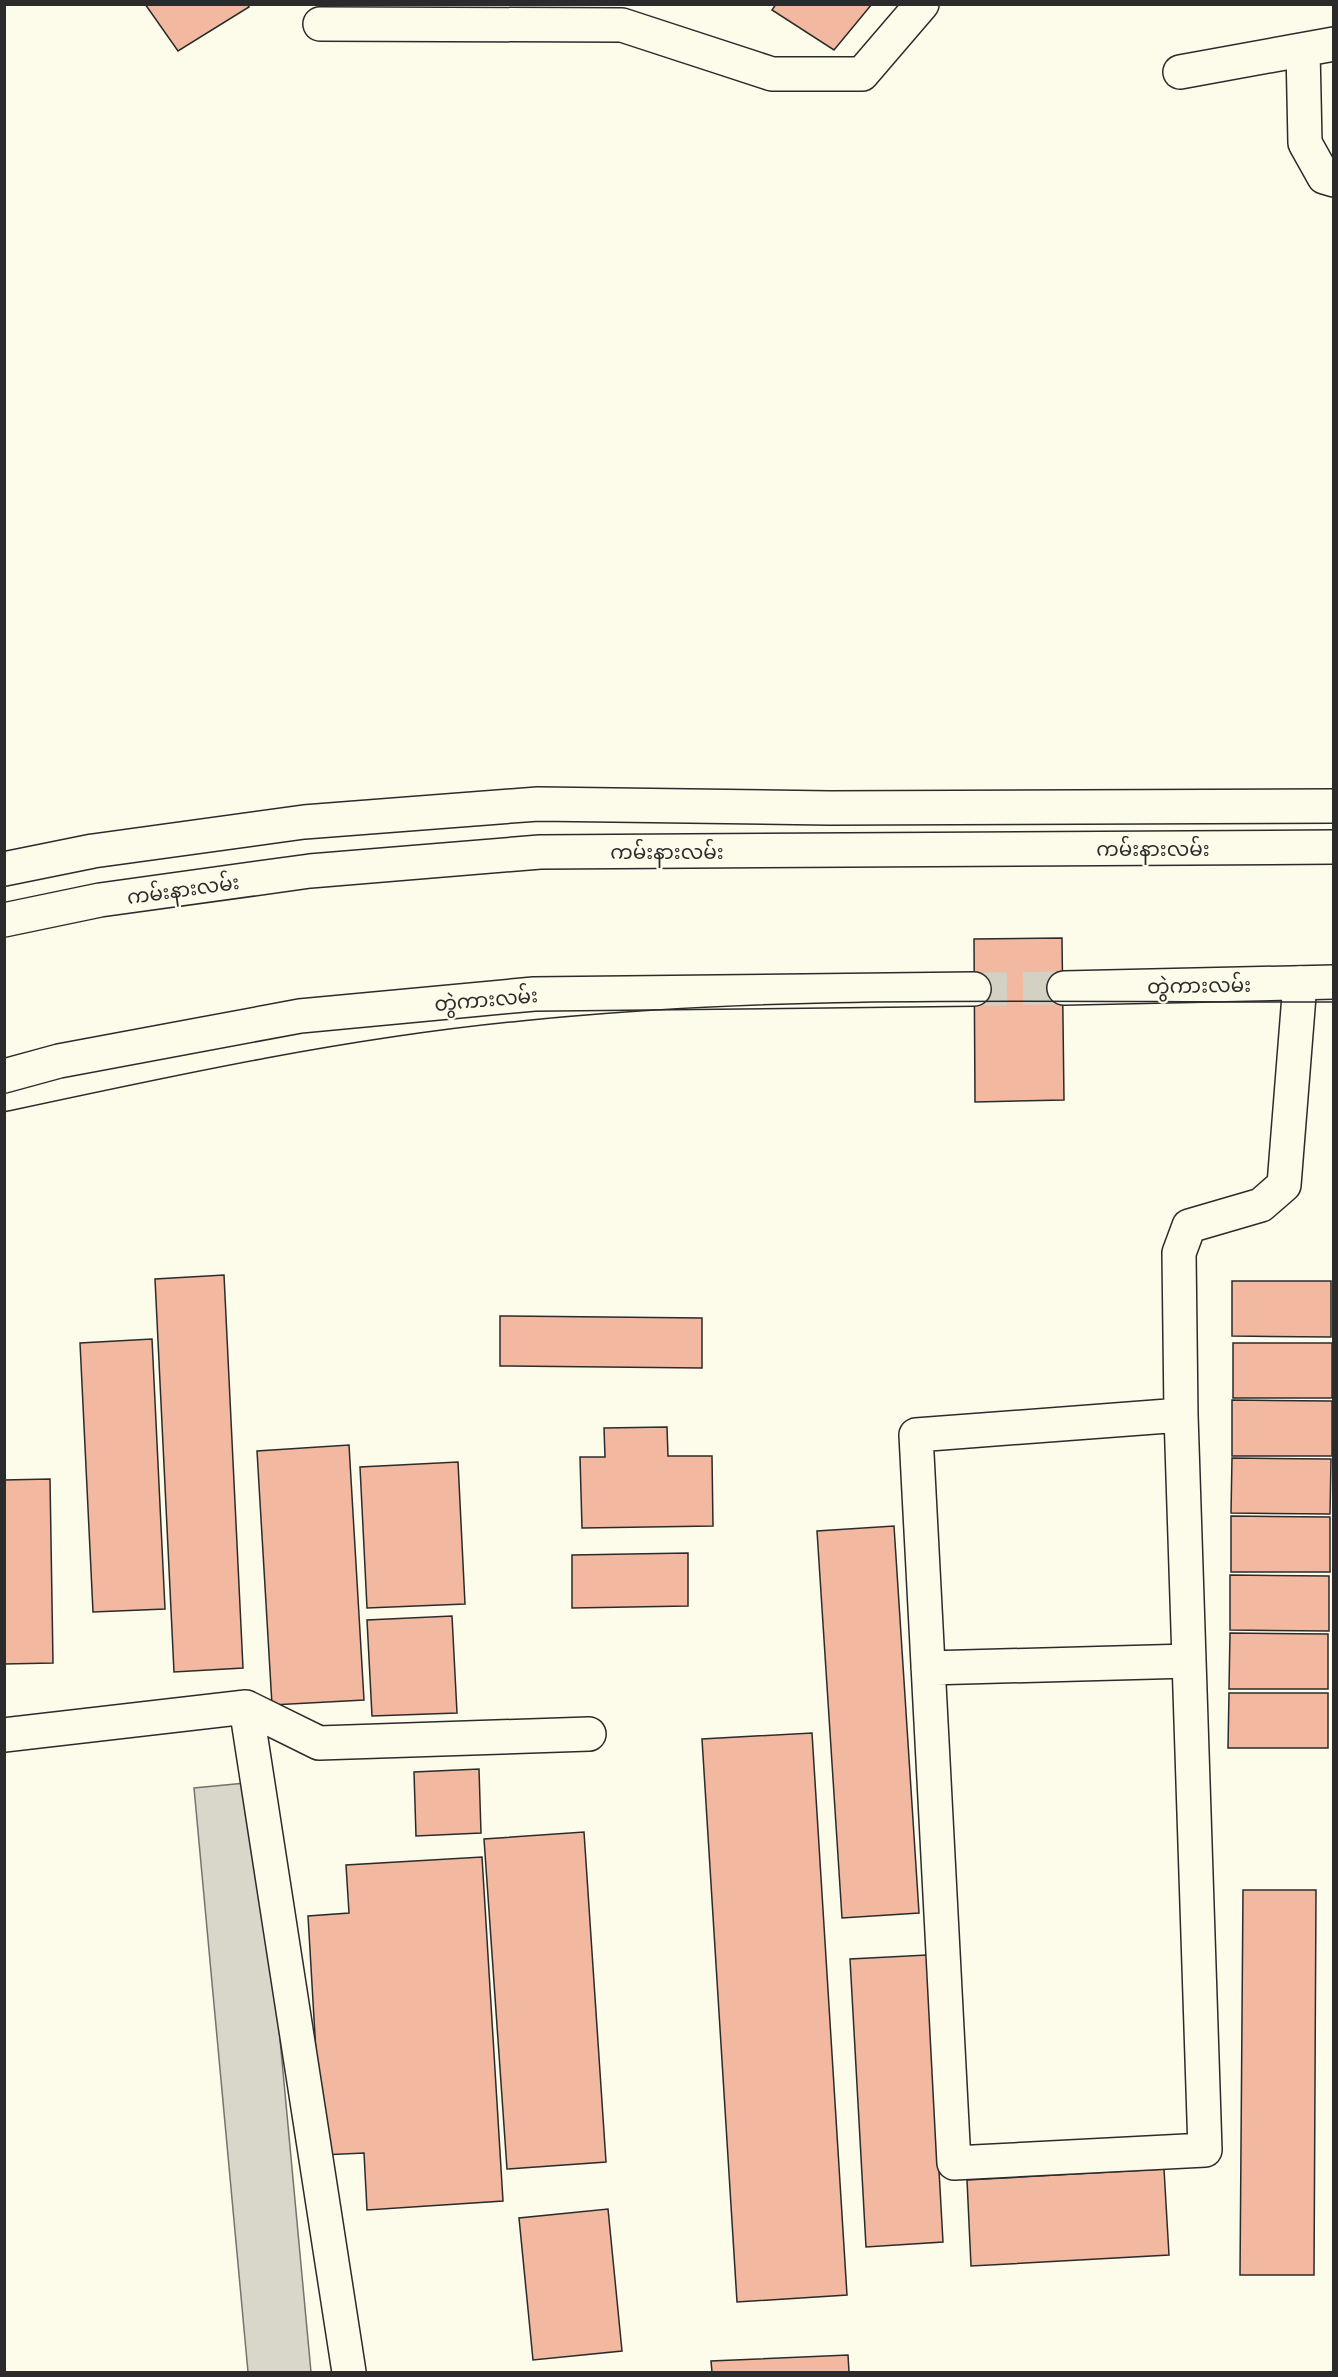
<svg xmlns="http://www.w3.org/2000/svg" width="1338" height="2377" viewBox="0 0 1338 2377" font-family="Merriweather,'Noto Sans Myanmar',serif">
  <rect width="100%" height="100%" fill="#fdfbea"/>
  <path fill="#d8d7c9" stroke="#74746e" stroke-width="1.5" d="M256,1782L311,2372H248L194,1788Z"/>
  <path fill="#f2b8a0" stroke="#2b2b2b" stroke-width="1.5" d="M145,4H247L249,7L178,51Z
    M776,4H872L834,50L772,10Z
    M1062,938L1064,1100L975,1102L974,939Z
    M224,1275L243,1668L174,1672L155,1279Z
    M1232,1281H1331V1337L1232,1336Z
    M500,1316L702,1318V1368L500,1366Z
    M152,1339L165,1609L93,1612L80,1343Z
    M1233,1343H1332V1398H1233Z
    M1232,1400L1332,1401V1456H1232Z
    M667,1427L668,1456H712L713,1526L582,1528L580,1457H605L604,1428Z
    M349,1445L364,1700L272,1705L257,1451Z
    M1232,1458L1331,1459L1330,1514L1231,1513Z
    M458,1462L465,1604L367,1608L360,1467Z
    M50,1479L53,1663L4,1664V1480Z
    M1231,1516L1330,1517V1572H1231Z
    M894,1526L919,1913L842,1918L817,1531Z
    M688,1553V1606L572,1608V1555Z
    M1230,1575L1329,1576V1631L1230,1630Z
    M452,1616L457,1713L372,1716L367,1620Z
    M1230,1633L1328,1634V1689H1229Z
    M1229,1693H1328V1748H1228Z
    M812,1733L847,2295L737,2302L702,1739Z
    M479,1769L481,1833L416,1836L414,1772Z
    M584,1832L606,2162L507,2169L484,1839Z
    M482,1857L503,2201L367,2210L364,2153L322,2155L308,1916L349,1913L346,1865Z
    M1243,1890H1316L1314,2275H1240Z
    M927,1955L943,2242L866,2247L850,1959Z
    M1164,2169L1169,2255L971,2266L967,2180Z
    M608,2209L622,2351L533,2360L519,2218Z
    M848,2355L849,2372H712L711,2361Z"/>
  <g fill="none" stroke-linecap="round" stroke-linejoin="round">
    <path stroke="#d3d1c4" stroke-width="33" stroke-dasharray="33 16" stroke-linecap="butt" d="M974,989L1064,988"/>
    <g stroke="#2b2b2b" stroke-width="36">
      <path id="minor" d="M320,24L622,25L772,74H862L922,4
        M1303,50L1305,143L1324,177L1334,180
        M1180,72L1334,44
        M1181,1415L916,1435L954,2163L1205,2150L1181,1415L1179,1253L1189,1226L1261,1205L1284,1185L1300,983
        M928,1668L1189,1661
        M246,1707L349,2372
        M4,1735L246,1707L319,1743L589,1734"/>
    </g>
    <g stroke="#2b2b2b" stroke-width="36">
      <path id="major" d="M4,869L93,851L304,822L538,804L830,808L1334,806
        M4,920L100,900L310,871L540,852L1334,847
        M1064,988L1334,982
        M4,1076L59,1061L300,1016L534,994L974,989"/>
    </g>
    <use href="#minor" stroke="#fdfbea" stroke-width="33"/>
    <use href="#major" stroke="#fdfbea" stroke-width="33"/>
    <path stroke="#2b2b2b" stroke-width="1.5" d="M4,1112C176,1075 346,1038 521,1021C790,993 1063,1003 1334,1002"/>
  </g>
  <g text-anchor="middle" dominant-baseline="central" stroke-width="4.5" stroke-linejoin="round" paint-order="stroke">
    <g font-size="20" fill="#2b2b2b" stroke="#fdfbea">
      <text x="1153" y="848">ကမ်းနားလမ်း</text>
      <text x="667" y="851">ကမ်းနားလမ်း</text>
      <text transform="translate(183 889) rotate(-8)">ကမ်းနားလမ်း</text>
      <text transform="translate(1199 985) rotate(-1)">တွဲကားလမ်း</text>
      <text transform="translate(486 999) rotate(-5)">တွဲကားလမ်း</text>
    </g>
  </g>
  <rect width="1338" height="2377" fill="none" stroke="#2b2b2b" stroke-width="12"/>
</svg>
